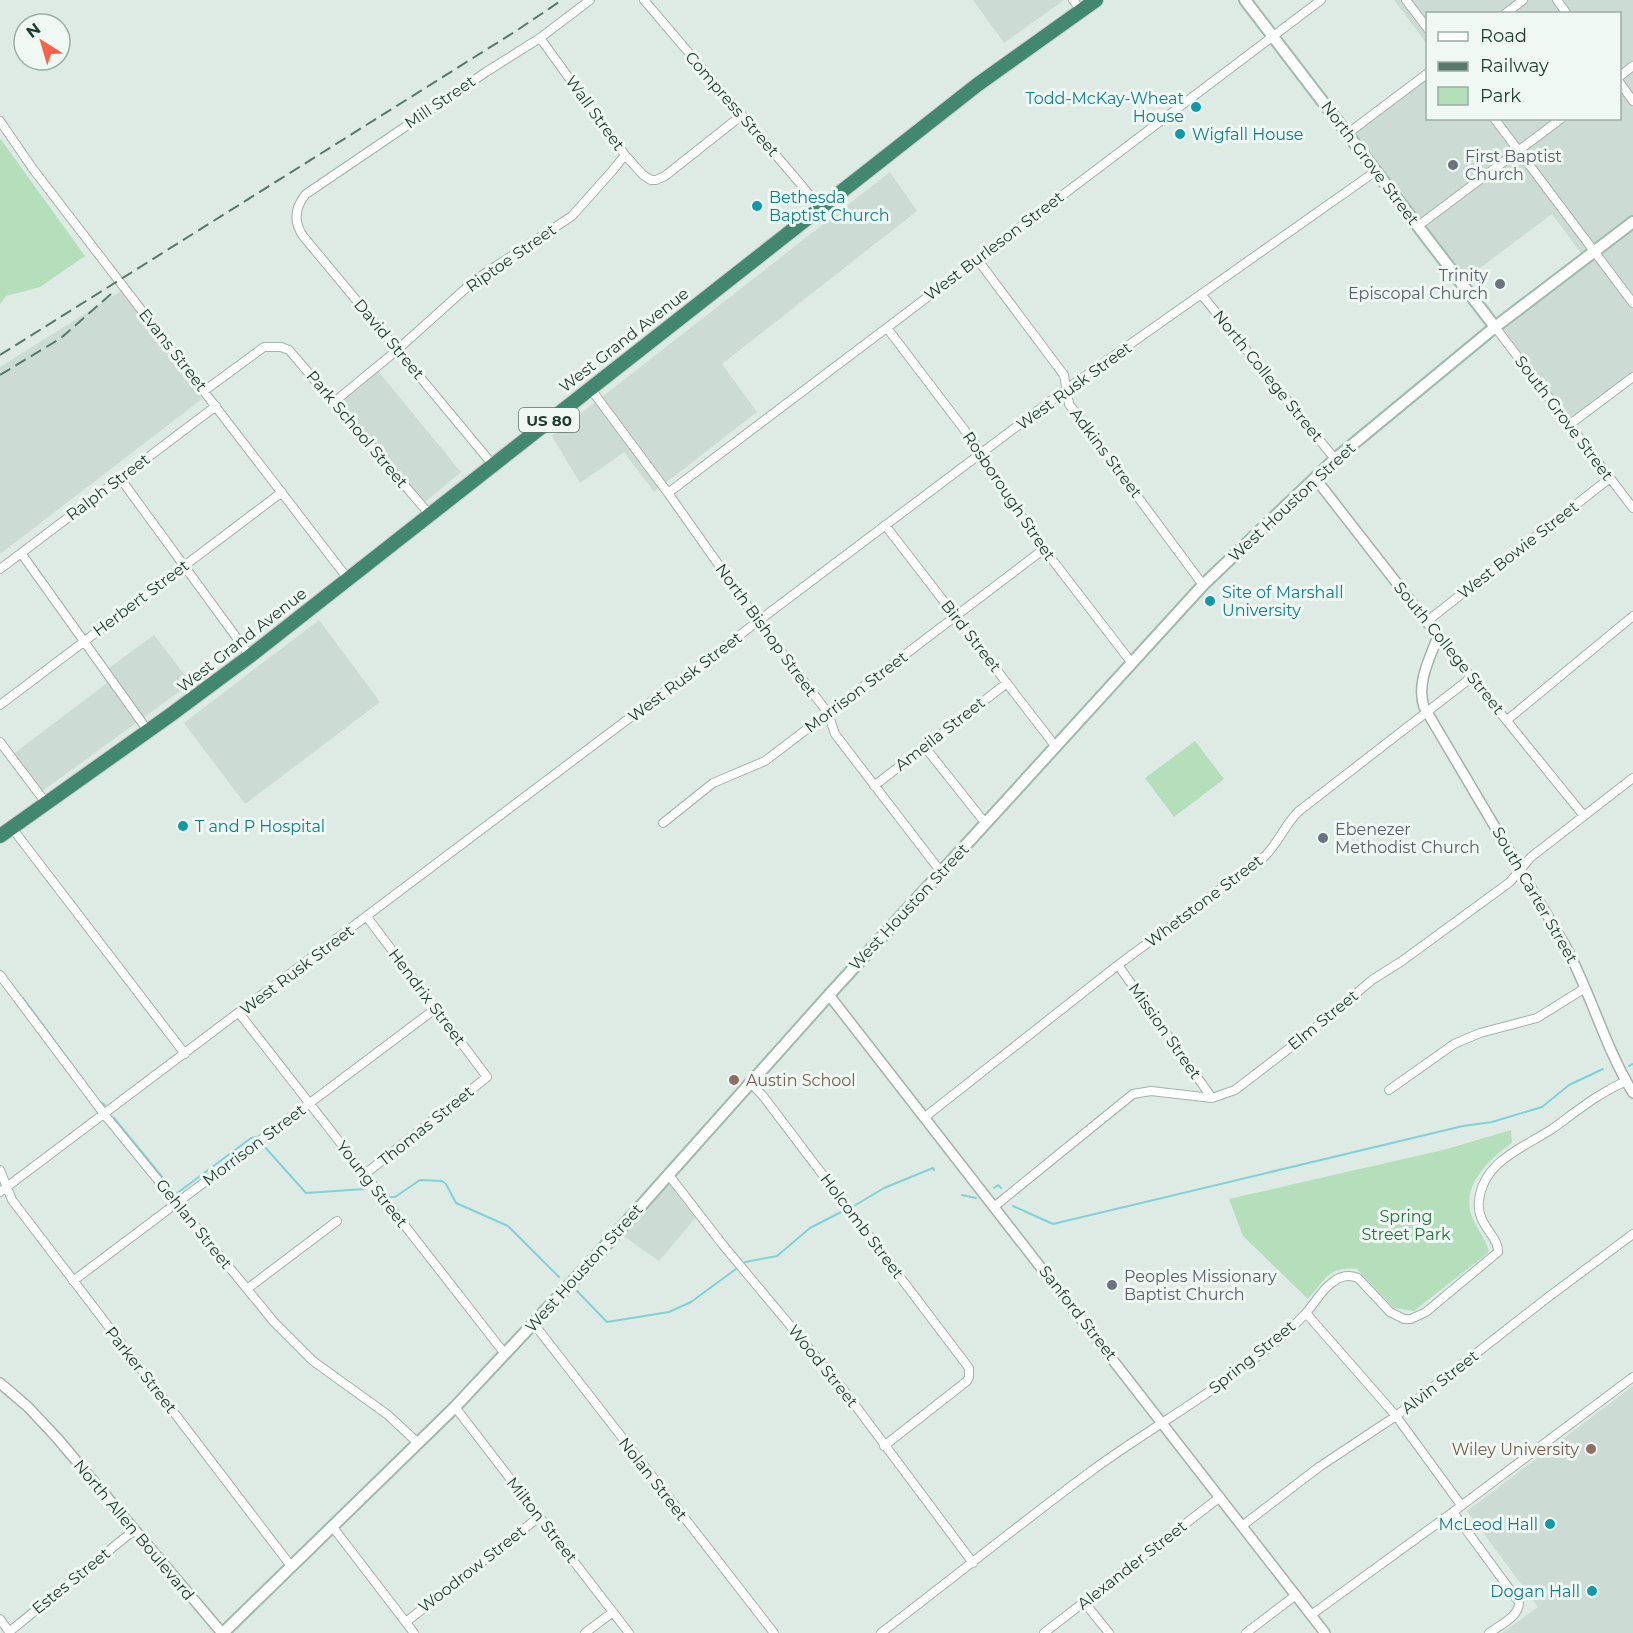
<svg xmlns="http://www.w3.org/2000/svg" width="1633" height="1633" viewBox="0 0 1633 1633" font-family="Montserrat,sans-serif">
  <rect width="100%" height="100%" fill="#deebe4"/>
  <path fill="#ccdbd3" d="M973,0H1064L1004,43Z
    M1394,0H1633V373L1569,421L1501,330L1589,264L1552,214L1464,280L1354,134L1427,79L1428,118H1620V14H1428L1427,44Z
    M890,172L917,211L722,364L757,412L654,492L624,452L580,483L552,436Z
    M121,291L202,399L0,554V367Z
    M378,371L461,472L423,504L340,402Z
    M319,620L380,702L245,804L184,723Z
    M154,635L191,683L41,792L12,755L107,683L101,674Z
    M676,1176L702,1210L659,1261L622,1235Z
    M1633,1386V1633H1502L1538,1607L1467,1511Z"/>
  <path fill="#b5dfbb" d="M0,138L85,256L40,287L6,296L0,304Z
    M1195,741L1224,779L1174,817L1145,778Z
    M1511,1130L1512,1143C1492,1157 1464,1182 1470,1210C1473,1225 1485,1235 1489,1252L1414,1311L1394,1308L1357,1269C1328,1266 1325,1280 1308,1299L1243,1236L1229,1199L1443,1150Z"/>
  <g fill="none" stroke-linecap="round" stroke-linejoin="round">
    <path stroke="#80d2d6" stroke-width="2" d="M23,998L99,1101L105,1105
      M1629,1066L1633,1064
      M114,1118L176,1194L251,1138L256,1137
      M263,1145L306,1193L365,1189
      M994,1188L998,1185L1001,1188
      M962,1195L976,1198
      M389,1197H395L420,1180L442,1181L446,1184L456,1203L508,1226L559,1277
      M854,1206L884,1188L933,1168L934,1170
      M1013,1206L1053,1224L1463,1126L1492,1122L1542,1107L1569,1085L1603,1069
      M745,1262L777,1256L810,1228L845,1210
      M577,1291L607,1322L669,1312L691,1302L736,1269"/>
    <g stroke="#a1b3ab" stroke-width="10">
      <path id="minor" d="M644,0L820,207
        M1073,0L1081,10
        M1406,0L1428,29
        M1557,0L1567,14
        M1505,14L1523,0
        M540,38L625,155L643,175L651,180H656L665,176L742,115
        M1620,76L1633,66
        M1620,83L1633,101
        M1494,118L1633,303
        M0,121L33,169L348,579
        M1347,134L1428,73
        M1418,226L1562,118
        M977,259L1064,375L1069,404L1203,585
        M1201,294L1335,459
        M1495,327L1633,508
        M887,328L982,453L987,466L1044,549L1131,662
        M590,388L668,493L759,622L828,713L835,734L941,872
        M204,391L264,347H281L289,350L430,515
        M334,402L396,351L475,280L572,216L613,170L625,155
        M1569,425L1633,377
        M493,465L303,236C293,221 295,207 306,194L486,72L540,38L590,0
        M120,478L250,656
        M668,493L1321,0
        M885,525L1056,747
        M21,553L148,731
        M0,569L216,406
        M1426,622L1610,478
        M1438,636L1584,816
        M0,705L282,492
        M1507,720L1633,616
        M0,742L46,803
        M924,746L986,824
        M874,786L1007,683
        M663,823L713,783L765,761L1044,549
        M12,828L185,1054
        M1118,965L1212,1098
        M0,975L104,1114L274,1322L313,1361L388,1415L418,1443
        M239,1013L505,1354
        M750,1082L763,1096L969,1368V1377L967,1381L884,1446
        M1389,1090L1454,1044L1480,1033L1537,1018L1585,988
        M925,1117L1118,965L1265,856C1279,842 1285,824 1299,811L1472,677
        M0,1170L12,1200L291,1566
        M365,1174L487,1077L367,917
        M668,1174L723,1245L843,1389L973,1563
        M0,1192L1065,390L1376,171
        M995,1206L1133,1094L1151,1091L1212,1098L1235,1090L1308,1034L1372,980L1402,961L1510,882L1531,857L1633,778
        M73,1281L435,1009
        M247,1289L337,1221
        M1306,1313L1396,1416L1461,1505
        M534,1324L774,1633
        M455,1407L629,1633
        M1453,1512L1519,1602C1520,1616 1500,1625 1489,1633
        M332,1526L414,1633
        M1242,1526L1319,1467L1396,1416L1547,1298L1633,1234
        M1084,1602L1109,1633
        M1311,1615L1453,1512L1633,1377
        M0,1619L10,1633
        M406,1622L539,1517
        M9,1632L133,1531
        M585,1633L613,1612
        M881,1633C952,1579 1022,1522 1094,1469C1142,1434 1193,1405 1241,1369C1264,1352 1287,1334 1306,1313C1315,1303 1322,1289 1333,1282C1340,1276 1350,1274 1358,1278L1390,1312L1404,1319H1411L1426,1312L1498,1252C1499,1236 1476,1225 1479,1201C1483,1161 1523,1148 1552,1129C1577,1111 1597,1094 1626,1081
        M1044,1633L1220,1497
        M1246,1633L1296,1595"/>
    </g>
    <g stroke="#a1b3ab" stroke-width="12">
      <path id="tertiary" d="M1315,478L1438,636C1430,658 1416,683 1424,707L1566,947C1591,994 1605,1047 1633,1093
        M829,995L1325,1633
        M0,1383L28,1407L57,1438L222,1633"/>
    </g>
    <g stroke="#9ebbae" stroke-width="14">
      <path id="secondary" d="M1245,0L1495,327
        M223,1633L455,1407L589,1264L829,995L1203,585L1335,459L1495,327L1633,222"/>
    </g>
    <g stroke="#c0c8c5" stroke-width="16">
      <path id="trunk" d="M0,836L169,716L250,656L977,85L1096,0"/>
    </g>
    <use href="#minor" stroke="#fff" stroke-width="8"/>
    <use href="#tertiary" stroke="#fff" stroke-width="9"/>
    <use href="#secondary" stroke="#fff" stroke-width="10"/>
    <use href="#trunk" stroke="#428870" stroke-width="14"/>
    <path stroke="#58786c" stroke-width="2" stroke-dasharray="12 6" stroke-linecap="butt" d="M0,355L516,31L562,0
      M0,375L61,338L111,294"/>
  </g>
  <g fill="#0f9aa8" stroke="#eff8f2" stroke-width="2">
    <circle cx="1196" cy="107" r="6"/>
    <circle cx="1180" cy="134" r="6"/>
    <circle cx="757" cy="206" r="6"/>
    <circle cx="1210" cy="601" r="6"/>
    <circle cx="183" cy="826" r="6"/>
    <circle cx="1550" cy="1524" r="6"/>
    <circle cx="1592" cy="1591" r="6"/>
  </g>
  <g fill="#6b7280" stroke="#eff8f2" stroke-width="2">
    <circle cx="1453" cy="165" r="6"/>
    <circle cx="1500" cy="284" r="6"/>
    <circle cx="1323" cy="838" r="6"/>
    <circle cx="1112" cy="1285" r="6"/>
  </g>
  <g fill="#8d6e63" stroke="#eff8f2" stroke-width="2">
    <circle cx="734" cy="1080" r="6"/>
    <circle cx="1591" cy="1449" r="6"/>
  </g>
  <g text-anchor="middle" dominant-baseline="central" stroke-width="6" stroke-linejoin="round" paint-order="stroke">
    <rect fill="#eff8f2" stroke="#5d746b" stroke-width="1.5" x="519" y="408" width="60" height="24" rx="4.5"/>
    <g font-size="15" font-weight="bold" fill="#1e3c31">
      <text x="549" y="420">US 80</text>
    </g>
    <g font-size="16" fill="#0d838f" stroke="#eff8f2" text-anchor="start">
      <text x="1184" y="98" text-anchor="end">Todd-McKay-Wheat<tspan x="1184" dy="18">House</tspan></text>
      <text x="1192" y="134">Wigfall House</text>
      <text x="769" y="197">Bethesda<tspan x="769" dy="18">Baptist Church</tspan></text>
      <text x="1222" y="592">Site of Marshall<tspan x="1222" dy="18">University</tspan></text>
      <text x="195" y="826">T and P Hospital</text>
      <text x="1538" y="1524" text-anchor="end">McLeod Hall</text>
      <text x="1580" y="1591" text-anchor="end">Dogan Hall</text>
    </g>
    <g font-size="16" fill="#1e3c31" stroke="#eff8f2">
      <text transform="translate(440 102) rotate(-34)">Mill Street</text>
      <text transform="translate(732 104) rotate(49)">Compress Street</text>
      <text transform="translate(595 113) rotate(54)">Wall Street</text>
      <text transform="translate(1370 163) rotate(53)">North Grove Street</text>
      <text transform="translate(994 246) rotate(-37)">West Burleson Street</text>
      <text transform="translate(511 258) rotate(-35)">Riptoe Street</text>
      <text transform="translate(389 339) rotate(50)">David Street</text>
      <text transform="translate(624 340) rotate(-38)">West Grand Avenue</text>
      <text transform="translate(173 350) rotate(52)">Evans Street</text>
      <text transform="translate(1268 376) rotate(51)">North College Street</text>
      <text transform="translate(1074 386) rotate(-36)">West Rusk Street</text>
      <text transform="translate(1564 418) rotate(53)">South Grove Street</text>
      <text transform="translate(357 429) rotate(50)">Park School Street</text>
      <text transform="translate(1106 453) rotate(53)">Adkins Street</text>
      <text transform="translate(108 487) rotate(-37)">Ralph Street</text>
      <text transform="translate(1009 496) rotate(56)">Rosborough Street</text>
      <text transform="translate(1292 502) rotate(-43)">West Houston Street</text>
      <text transform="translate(1518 550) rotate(-38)">West Bowie Street</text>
      <text transform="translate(141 598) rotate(-37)">Herbert Street</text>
      <text transform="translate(766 630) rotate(54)">North Bishop Street</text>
      <text transform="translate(971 636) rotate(52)">Bird Street</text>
      <text transform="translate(242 640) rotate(-38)">West Grand Avenue</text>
      <text transform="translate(1449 648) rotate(51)">South College Street</text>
      <text transform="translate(685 677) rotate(-37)">West Rusk Street</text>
      <text transform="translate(856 692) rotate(-37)">Morrison Street</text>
      <text transform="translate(940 734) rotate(-38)">Ameila Street</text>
      <text transform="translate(1535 895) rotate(60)">South Carter Street</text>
      <text transform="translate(1204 901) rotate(-37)">Whetstone Street</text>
      <text transform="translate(909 907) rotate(-47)">West Houston Street</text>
      <text transform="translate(297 970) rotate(-37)">West Rusk Street</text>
      <text transform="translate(427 997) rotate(53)">Hendrix Street</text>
      <text transform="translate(1323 1020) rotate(-39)">Elm Street</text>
      <text transform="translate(1165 1031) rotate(55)">Mission Street</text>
      <text transform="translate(426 1126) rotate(-39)">Thomas Street</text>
      <text transform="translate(254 1145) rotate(-37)">Morrison Street</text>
      <text transform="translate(372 1184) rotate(52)">Young Street</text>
      <text transform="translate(194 1224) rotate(51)">Gehlan Street</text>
      <text transform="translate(862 1226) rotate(53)">Holcomb Street</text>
      <text transform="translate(584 1268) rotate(-48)">West Houston Street</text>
      <text transform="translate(1078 1313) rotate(52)">Sanford Street</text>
      <text transform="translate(1252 1357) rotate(-39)">Spring Street</text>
      <text transform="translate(823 1366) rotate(51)">Wood Street</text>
      <text transform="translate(141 1370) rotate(52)">Parker Street</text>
      <text transform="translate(1440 1382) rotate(-38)">Alvin Street</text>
      <text transform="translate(653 1479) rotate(52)">Nolan Street</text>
      <text transform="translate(542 1520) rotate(52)">Milton Street</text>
      <text transform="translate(134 1530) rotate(50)">North Allen Boulevard</text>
      <text transform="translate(1132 1565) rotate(-38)">Alexander Street</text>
      <text transform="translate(472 1569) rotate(-38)">Woodrow Street</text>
      <text transform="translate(71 1581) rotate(-39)">Estes Street</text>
    </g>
    <g font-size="16" fill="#5b616d" stroke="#eff8f2" text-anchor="start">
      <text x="1465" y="156">First Baptist<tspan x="1465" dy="18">Church</tspan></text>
      <text x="1488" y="275" text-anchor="end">Trinity<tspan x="1488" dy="18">Episcopal Church</tspan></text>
      <text x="1335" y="829">Ebenezer<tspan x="1335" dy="18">Methodist Church</tspan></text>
      <text x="1124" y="1276">Peoples Missionary<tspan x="1124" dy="18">Baptist Church</tspan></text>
    </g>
    <g font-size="16" fill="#785e54" stroke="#eff8f2" text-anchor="start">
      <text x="746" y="1080">Austin School</text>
      <text x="1579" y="1449" text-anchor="end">Wiley University</text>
    </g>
    <g font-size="16" fill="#25763b" stroke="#eff8f2">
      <text x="1406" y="1216">Spring<tspan x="1406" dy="18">Street Park</tspan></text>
    </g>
  </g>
  <rect x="1426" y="12" width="195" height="108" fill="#eff8f2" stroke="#9bada5" stroke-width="1.5"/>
  <rect x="1438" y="32" width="30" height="9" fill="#ffffff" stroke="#9bada5" stroke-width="1.5"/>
  <text x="1480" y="42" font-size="18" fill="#1e3c31">Road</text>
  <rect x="1438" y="62" width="30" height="9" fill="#58786c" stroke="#9bada5" stroke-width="1.5"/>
  <text x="1480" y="72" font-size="18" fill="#1e3c31">Railway</text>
  <rect x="1438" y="87" width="30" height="18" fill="#b5dfbb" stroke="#9bada5" stroke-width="1.5"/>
  <text x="1480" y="102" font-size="18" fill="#1e3c31">Park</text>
  <g transform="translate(42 42) rotate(323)"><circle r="28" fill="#eff8f2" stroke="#9bada5" stroke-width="1.5"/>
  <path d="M0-4.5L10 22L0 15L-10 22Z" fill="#fe6149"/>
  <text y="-9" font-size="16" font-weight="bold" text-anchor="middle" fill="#1e3c31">N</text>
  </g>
</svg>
